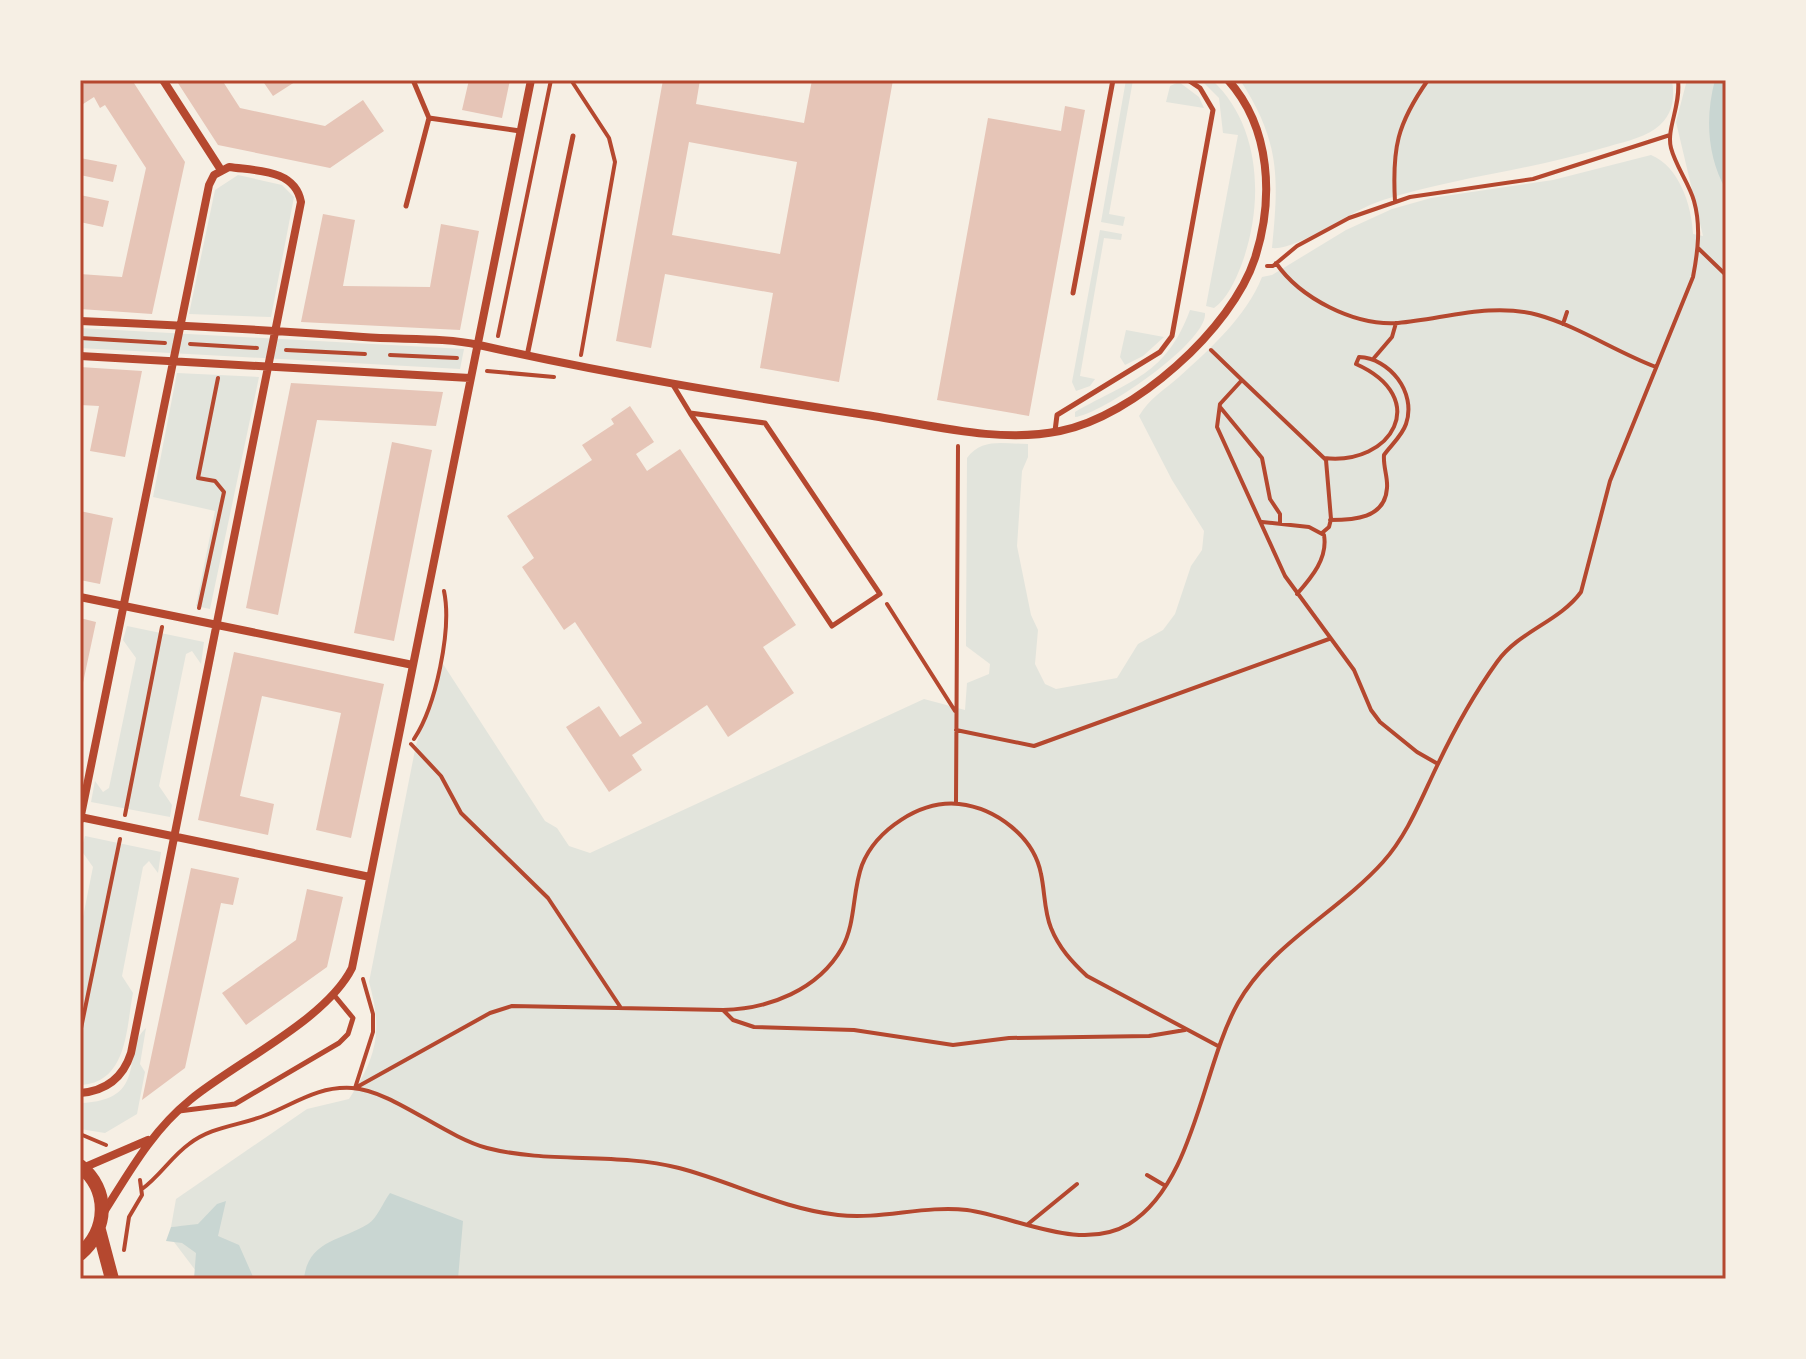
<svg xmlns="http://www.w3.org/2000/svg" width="1806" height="1359" viewBox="0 0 1806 1359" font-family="'Sofia Sans Condensed',sans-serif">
  <rect width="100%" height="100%" fill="#f6efe4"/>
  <path fill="#e2e4dc" d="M1126,80H1133L1109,214L1125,217L1123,226L1101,222Z
    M1201,80H1212C1262,126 1264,206 1241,266C1235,281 1227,299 1214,308L1206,306L1238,135L1223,133L1219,98Z
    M1240,80H1672C1675,99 1673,116 1655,129C1641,139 1619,143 1603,148C1531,170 1455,177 1383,200C1351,210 1297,251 1272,248C1279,177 1280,141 1240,80Z
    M1687,80H1726V1279H202L174,1242L181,1226L171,1227L176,1199L307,1109L349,1099C377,1057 383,1031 369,982L416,745L443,664L545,821L557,828L569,846L590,853L924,699L965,710L967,683L989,674L990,664L966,646L967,458C982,437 1005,444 1028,444V457L1022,471L1017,546L1031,615L1038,630L1035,664L1045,684L1056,689L1117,678L1138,644L1163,630L1175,614L1191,566L1202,550L1204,531L1172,480L1139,416C1149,399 1164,390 1179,377C1210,349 1246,317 1262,277L1272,275L1346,230L1392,209L1431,198L1553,180L1651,155C1679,166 1692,206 1693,234L1703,236L1676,122Z
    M1179,82L1199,97L1204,108L1166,102L1170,86Z
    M238,175L282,185L294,197L271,317L189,314L215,190Z
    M1100,230L1122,234L1121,240L1104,238L1080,376L1095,379L1090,386L1076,391L1072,382Z
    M1190,310L1205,313C1208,342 1101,415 1075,417V412C1131,380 1166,375 1190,310Z
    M80,328L464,349L460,369L80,348Z
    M1126,330L1164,337L1143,356L1125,365L1120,357Z
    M177,373L259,377L210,609L196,606L215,511L153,497Z
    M127,626L204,642L201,664L192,651L186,654L159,786L172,805L170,817L91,802L95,781L103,792L109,788L136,658L123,640Z
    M85,836L161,852L158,873L149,861L143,867L122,976L133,993C126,1028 128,1081 82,1085L80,932L93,867L81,850Z
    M146,1028L140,1064L145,1072L137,1114L105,1133L80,1129V1103C151,1101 120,1050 146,1028Z"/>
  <path fill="#c9d6d2" d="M1715,80H1726V190C1707,156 1705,117 1715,80Z
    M390,1193L463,1221L458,1279H304C308,1240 341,1241 368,1224C377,1219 383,1202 390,1193Z
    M226,1201L218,1236L239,1245L254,1279H194L196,1253L182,1243L166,1241L171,1227L198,1224L217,1204Z"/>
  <path fill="#e6c5b7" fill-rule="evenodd" d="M90,80H132L185,162L152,314L80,309V274L122,277L146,168L105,105L100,108L94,97L80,106V86Z
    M176,80H222L240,108L325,126L363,100L384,131L330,168L218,145Z
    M262,80H298L273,96Z
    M469,80H510L502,118L462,110Z
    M663,80H700L696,104L804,123L812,80H893L839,382L760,368L773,293L665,274L651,348L616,341ZM689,142L797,162L780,254L672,235Z
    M1065,106L1085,110L1029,416L937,400L988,118L1061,131Z
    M80,158L117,165L113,182L80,175Z
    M80,195L109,201L103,227L80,222Z
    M323,214L355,220L343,286L430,287L441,224L479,231L460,330L301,322Z
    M80,367L142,371L125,457L90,451L99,406L80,405Z
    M291,383L443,392L436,426L317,420L278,615L246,608Z
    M630,406L654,442L636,454L647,471L680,449L796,625L763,647L794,693L728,737L707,705L632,755L642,770L609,792L566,727L599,706L620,737L642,723L575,622L564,630L522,567L534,558L507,516L592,460L582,445L614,424L611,419Z
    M392,442L432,450L394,641L354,633Z
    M80,511L113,518L100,584L80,580Z
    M80,618L96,622L81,692H80Z
    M234,652L384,684L351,838L316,830L341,713L262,696L240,796L274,804L268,835L198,820Z
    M191,868L239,878L233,905L221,903L185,1068L142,1100Z
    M307,889L343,897L327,967L246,1025L222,993L296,940Z"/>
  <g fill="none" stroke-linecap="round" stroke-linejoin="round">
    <path stroke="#b5482f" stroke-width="4" d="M571,80L609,138L615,162L581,355
      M1395,202C1392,148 1397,124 1428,80
      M1698,248L1726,275
      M1276,263C1300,298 1354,326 1398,323C1444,319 1491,302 1538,315C1578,326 1616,352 1656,367
      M1267,266H1273L1297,246L1349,218L1410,197L1533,179L1670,135
      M1563,324L1567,312
      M498,336L551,80
      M80,338L165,343
      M190,344L257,348
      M286,350L365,354
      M1211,350L1242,380L1220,404L1217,427L1285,576L1354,670L1371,710L1380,722L1417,752L1438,764
      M390,355L457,358
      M1374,358L1392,337L1396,323
      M487,371L554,377
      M1242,380L1326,460L1331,519L1329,527L1322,533
      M1220,407L1262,458L1270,499L1280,514V524
      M1324,458C1392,466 1432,398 1356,364L1359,357C1389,358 1417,392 1406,424C1402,436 1391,445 1384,455C1383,467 1388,477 1387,488C1385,519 1353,520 1330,520
      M1262,522L1309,527L1324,535C1328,558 1312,577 1297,594
      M887,604L955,711
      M199,608L224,492L215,481L198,478L218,378
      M956,730L1034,746L1329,639
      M414,739C436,706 452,629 444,591
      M411,744L441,776L461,813L548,898L621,1008
      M956,803L958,446
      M125,815L162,627
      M723,1010L733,1020L754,1027L854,1030L953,1045L1009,1038L1149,1036L1185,1030
      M80,1033L120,839
      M357,1087L490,1013L512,1006L723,1010C769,1009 818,990 842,948C856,923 852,892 862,865C876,830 920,800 959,804C996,808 1034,837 1041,874C1045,892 1044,911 1051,928C1059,948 1072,962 1087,976L1218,1046
      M355,1088L373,1032V1014L363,979
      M80,1134L106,1145
      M1147,1175L1164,1185
      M142,1189C160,1176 171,1157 189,1144C212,1126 239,1126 266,1115C296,1103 318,1086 352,1088C391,1090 445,1137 487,1148C549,1164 616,1152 679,1168C733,1182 782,1209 838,1215C881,1220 924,1205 967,1210C1017,1217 1080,1253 1129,1224C1195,1183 1202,1067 1238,1003C1271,944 1338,912 1383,862C1408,834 1421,799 1437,766C1454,730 1474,694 1497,662C1519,631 1559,622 1581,592L1610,481L1693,277C1698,251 1701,226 1694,201C1689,183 1676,167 1671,148C1666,129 1681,106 1678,80
      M1028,1224L1077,1184
      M124,1250L129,1217L142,1195L140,1180"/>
    <path stroke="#b5482f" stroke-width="5" d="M413,80L429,118
      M406,206L429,118L520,131
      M1073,293L1113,80
      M527,356L573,136
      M673,385L690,413L832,626L880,594L765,423L690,413
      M1055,431L1057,415L1160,352L1172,336L1213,110L1200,88L1188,80
      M179,1111L235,1104L339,1043L348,1034L353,1018L334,995"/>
    <path stroke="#b5482f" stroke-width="8" d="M163,80L221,170
      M80,321C175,325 269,330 363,337C401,340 443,337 479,345C607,374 736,395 866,415C928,424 997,444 1060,431C1133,417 1232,329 1255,258C1274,199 1271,128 1228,80
      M80,356L470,378
      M80,597L413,665
      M80,817L370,877
      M80,820L209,185L214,175L229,167C257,171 295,169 301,202L131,1053C123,1078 106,1091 80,1093
      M83,1168L148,1140
      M104,1212C130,1171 152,1131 190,1100C236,1062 326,1020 352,968L531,80"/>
    <path stroke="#b5482f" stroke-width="14" d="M80,1166C110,1190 108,1230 80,1254
      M99,1230L112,1279"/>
  </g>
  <rect width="1806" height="1359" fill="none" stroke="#f6efe4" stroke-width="164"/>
  <rect x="82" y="82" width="1642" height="1195" fill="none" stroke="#b5482f" stroke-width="3"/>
</svg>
